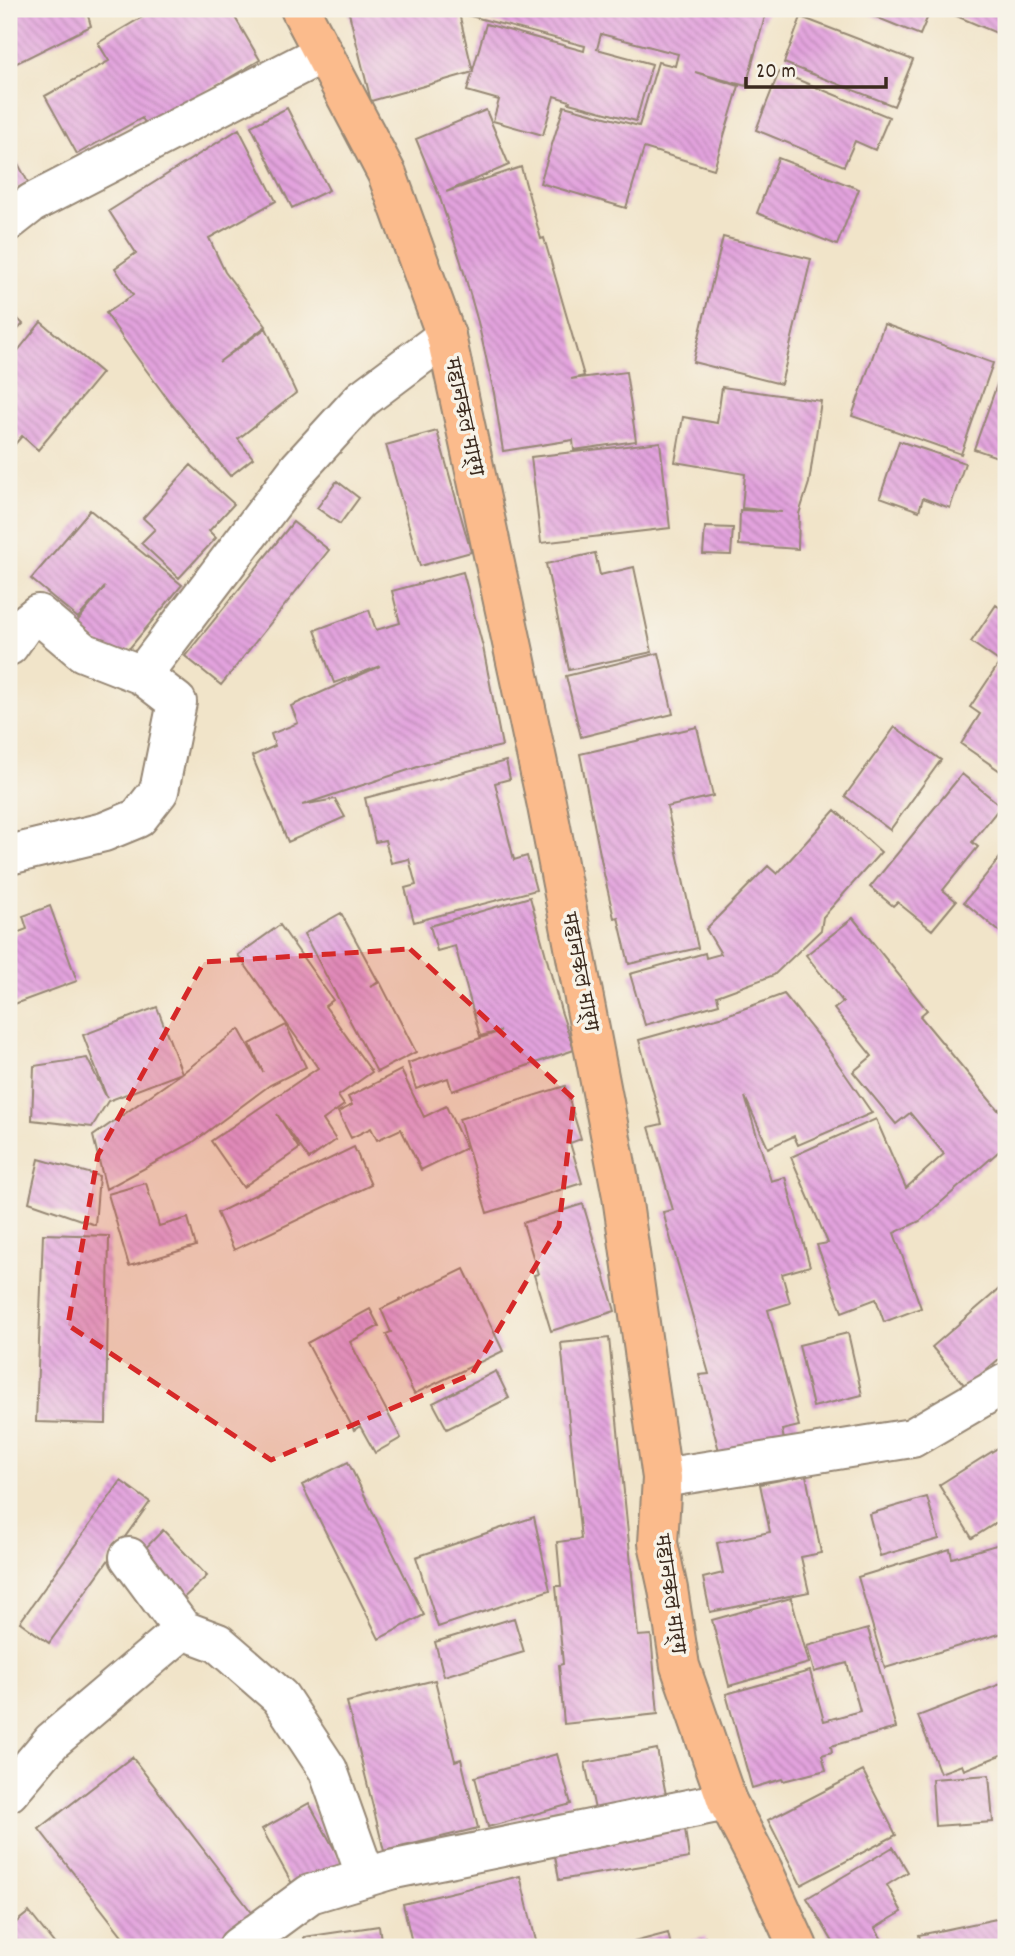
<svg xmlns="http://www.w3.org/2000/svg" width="1015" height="1956" viewBox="0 0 1015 1956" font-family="Dekko,'Playpen Sans Deva',sans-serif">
  <defs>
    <pattern id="building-back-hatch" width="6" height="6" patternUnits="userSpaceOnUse" patternTransform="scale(1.75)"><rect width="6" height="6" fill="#e3a3de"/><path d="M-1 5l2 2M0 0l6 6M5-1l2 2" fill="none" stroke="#b985b3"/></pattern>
  </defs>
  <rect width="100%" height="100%" fill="#f7f3e8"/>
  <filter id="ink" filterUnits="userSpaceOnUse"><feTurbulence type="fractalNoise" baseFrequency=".0143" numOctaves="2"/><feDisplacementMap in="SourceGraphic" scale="14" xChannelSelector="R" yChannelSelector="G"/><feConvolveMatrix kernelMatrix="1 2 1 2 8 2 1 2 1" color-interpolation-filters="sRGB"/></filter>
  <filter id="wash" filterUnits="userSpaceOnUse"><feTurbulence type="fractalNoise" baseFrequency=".00686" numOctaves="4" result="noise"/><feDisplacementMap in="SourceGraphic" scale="28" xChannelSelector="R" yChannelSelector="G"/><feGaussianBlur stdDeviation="1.57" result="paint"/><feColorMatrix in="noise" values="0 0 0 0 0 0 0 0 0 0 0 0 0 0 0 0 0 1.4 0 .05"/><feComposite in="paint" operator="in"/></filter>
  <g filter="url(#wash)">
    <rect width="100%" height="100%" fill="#f1e4c9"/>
    <g id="blocks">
      <path fill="url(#building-back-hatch)" d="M9,9H86L91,26L9,67Z
        M156,9H230L260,60L147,126L142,118L77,154L45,96L109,61L98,43Z
        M348,9H458L473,72L371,101Z
        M460,9H767L746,86L695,72L739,86L714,169L644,148L626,208L540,183L564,106L639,126L658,62L675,66L678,54L601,34L597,49L652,64L636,121L569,103L570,101L554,96L543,135L493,121L499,100L467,91L486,24L584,51L585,46L459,13Z
        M856,9H931L920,35Z
        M940,9H1006V37Z
        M801,17L913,60L894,106L784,63Z
        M779,72L889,117L875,150L855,141L844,166L756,130Z
        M287,108L329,190L292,208L251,126Z
        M486,110L509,165L446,192L521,167L541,239L544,238L584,376L571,379L626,372L636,441L574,450L573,440L503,451L494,393L478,322L461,262L439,195L416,139Z
        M239,129L276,201L209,238L225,272L266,326L219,362L266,328L296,393L238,439L253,458L230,476L169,401L124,340L106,313L133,295L115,268L136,253L109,211Z
        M9,147L28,182L9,193Z
        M778,158L859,189L837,245L757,213Z
        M723,237L811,259L781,384L693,362Z
        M9,310L23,324L9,339Z
        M41,322L102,373L38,450L22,436L9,451V362Z
        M884,324L993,363L961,454L852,416Z
        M1004,365L1006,366V460L974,449Z
        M722,387L821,401L809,483L799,514L798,549L739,545L740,510L782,512L742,508L745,474L675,462L683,417L717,423Z
        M437,431L471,552L420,566L386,445Z
        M899,441L965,463L950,508L923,498L919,511L880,497Z
        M660,442L670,528L541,543L531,457Z
        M191,465L234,504L209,531L216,538L179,578L141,543L155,529L143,518Z
        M337,481L359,498L340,524L317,508Z
        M90,510L182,585L119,661L75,624L105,587L78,618L31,579Z
        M293,522L329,550L221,685L185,656Z
        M705,527L733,528L731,555L703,554Z
        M595,553L600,575L634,567L652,652L569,670L546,564Z
        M463,572L483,647L502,746L436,761L302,805L335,799L345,817L288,842L252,756L275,746L271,734L298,723L291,706L380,666L334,683L315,630L369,610L376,630L400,623L392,591Z
        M996,605L1006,612V775L961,744L980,714L970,707L1000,662L971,642Z
        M659,653L673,714L581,737L566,676Z
        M697,727L713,796L667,807L698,948L629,964L618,917L614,918L604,874L580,754Z
        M895,727L941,760L890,830L845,796Z
        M506,761L510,779L495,783L514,860L527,856L536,890L414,922L405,888L416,885L409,859L391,863L385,840L375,842L365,798Z
        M962,774L1001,806L972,842L978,847L943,890L956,901L932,930L897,902L893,906L870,887Z
        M835,810L881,852L823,917L821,930L774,975L717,996L719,1004L645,1025L630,974L705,953L706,958L721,954L706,929L768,866L777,874Z
        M1006,850V937L964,902Z
        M530,897L561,1011L574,1050L452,1091L448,1078L416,1089L408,1063L501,1031L480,1036L455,946L437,951L430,926Z
        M50,906L77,981L9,1006V936L27,929L23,916Z
        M341,913L378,981L370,987L380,982L416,1052L377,1072L304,934Z
        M853,918L927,1010L920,1016L998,1110L999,1109L1006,1117V1145L920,1221L894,1233L921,1308L884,1322L876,1299L842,1312L817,1245L828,1243L791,1157L876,1119L906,1188L944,1154L910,1113L896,1124L853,1072L872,1056L834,1009L843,1002L806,955Z
        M280,925L333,1000L325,1006L372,1072L338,1096L344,1105L323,1120L336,1140L309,1159L277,1114L299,1149L243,1187L211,1141L318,1068L238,955Z
        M784,994L825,1045L872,1113L798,1145L794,1136L768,1148L745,1097L771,1181L785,1177L810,1266L782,1274L790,1303L768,1310L799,1426L782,1430L786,1450L723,1466L699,1375L709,1374L663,1212L673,1210L649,1127L662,1124L639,1040L724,1016Z
        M157,1007L182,1073L108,1101L92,1127L32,1120L34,1066L87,1058L107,1098L83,1035Z
        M286,1025L306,1067L270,1085L192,1143L106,1189L93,1136L185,1071L239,1029L263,1072L250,1044Z
        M401,1070L424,1117L446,1106L466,1148L421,1170L401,1129L377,1140L371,1128L351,1138L338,1112L352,1105L348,1097Z
        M565,1086L581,1139L570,1143L582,1183L487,1213L459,1119Z
        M354,1147L371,1185L234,1250L217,1213Z
        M39,1159L99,1176L95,1225L29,1202Z
        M146,1183L159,1226L188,1218L196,1246L129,1266L108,1194Z
        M583,1204L615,1311L551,1331L534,1275L538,1274L523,1223Z
        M43,1234L109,1236L106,1424L36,1422Z
        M464,1269L503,1351L414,1394L386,1334L391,1332L381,1309Z
        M1006,1283V1353L966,1387L932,1347Z
        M370,1309L379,1326L350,1342L401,1438L375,1453L360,1426L354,1430L307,1343Z
        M848,1333L862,1395L813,1407L799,1345Z
        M609,1338L638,1636L651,1635L658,1714L564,1724L559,1665L563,1664L556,1586H561L557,1542L581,1539L561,1343Z
        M496,1371L509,1398L447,1429L433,1403Z
        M1001,1446L1006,1455V1528L1001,1520L972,1538L939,1485Z
        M348,1462L424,1615L379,1639L302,1485Z
        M806,1475L821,1553L801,1557L809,1592L710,1612L703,1578L723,1573L717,1543L770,1532L760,1484Z
        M121,1481L150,1502L49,1643L20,1622Z
        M927,1497L939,1539L880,1556L869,1514Z
        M534,1517L550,1590L438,1627L416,1557Z
        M163,1530L207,1576L178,1603L135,1559Z
        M1006,1542V1632L885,1668L858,1577L950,1549L952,1558Z
        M791,1598L809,1663L729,1686L712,1620Z
        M514,1618L524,1652L444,1676L435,1642Z
        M868,1629L896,1728L831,1746L832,1752L822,1755L826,1770L783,1781L782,1779L752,1788L726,1694L810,1671L824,1721L860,1711L847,1663L814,1672L807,1646Z
        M435,1680L455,1761L461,1759L478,1828L384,1851L347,1702Z
        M1006,1682V1753L964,1770L962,1765L940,1773L918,1716Z
        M657,1749L667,1800L596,1814L585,1763Z
        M557,1754L571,1804L488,1827L475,1777Z
        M132,1757L253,1914L209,1947H131L39,1829Z
        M863,1771L896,1835L801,1885L768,1820Z
        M989,1775L993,1822L935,1826L932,1779Z
        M309,1803L342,1863L295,1889L262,1829Z
        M685,1829L689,1858L559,1880L554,1850Z
        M893,1847L908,1872L887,1885L902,1912L875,1928L886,1946L883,1947H836L807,1898Z
        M520,1876L536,1941L513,1947H413L403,1904Z
        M29,1912L57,1947H9V1928Z
        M1006,1917V1947H922L919,1935Z
        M379,1926L382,1947H306L304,1937Z
        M668,1933L671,1946L705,1937L707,1947H615Z"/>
    </g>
  </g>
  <g filter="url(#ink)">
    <use href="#blocks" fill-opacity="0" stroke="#968774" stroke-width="2"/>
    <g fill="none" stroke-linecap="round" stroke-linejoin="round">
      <g stroke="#968774" stroke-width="42">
        <path id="minor" d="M9,221L32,203L323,53
          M9,646L23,626L38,614L83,652L142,675L299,468L362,399L446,336
          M9,855L104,832L138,818L159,791L177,702L142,675
          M662,1478L912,1438L1006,1383
          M183,1630L218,1643L280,1697L328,1770L366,1877
          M9,1792L52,1741L183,1630L129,1557
          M238,1947L310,1894L390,1870L727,1801"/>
      </g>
      <g stroke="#968774" stroke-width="42">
        <path id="major" d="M300,9L387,174L446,336L546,801L622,1196L662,1478L658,1543L668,1589L680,1666L727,1801L763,1870L798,1947"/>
      </g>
      <use href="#minor" stroke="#fff" stroke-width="38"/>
      <use href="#major" stroke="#fbbb8c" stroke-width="38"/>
    </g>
  </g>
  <path fill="#d62828" fill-opacity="0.2" stroke="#d62828" stroke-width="5" stroke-dasharray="14 9" stroke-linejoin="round" d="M410,949L574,1099L559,1226L472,1374L271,1460L68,1325L98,1155L204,962Z"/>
  <g text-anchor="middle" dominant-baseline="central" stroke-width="7" stroke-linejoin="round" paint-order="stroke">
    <g font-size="21" fill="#3b2a1e" stroke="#f7f3e8">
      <text transform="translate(463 417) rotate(78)">महानकल मार्ग</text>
      <text transform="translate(579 972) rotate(79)">महानकल मार्ग</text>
      <text transform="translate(669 1594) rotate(82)">महानकल मार्ग</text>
    </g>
  </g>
  <rect width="1015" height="1956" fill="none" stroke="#f7f3e8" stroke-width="35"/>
  <path d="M746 77v10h140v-10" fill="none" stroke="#3b2a1e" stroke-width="3.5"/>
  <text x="756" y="77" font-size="21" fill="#3b2a1e" stroke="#f7f3e8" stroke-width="5" paint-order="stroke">20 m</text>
</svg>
